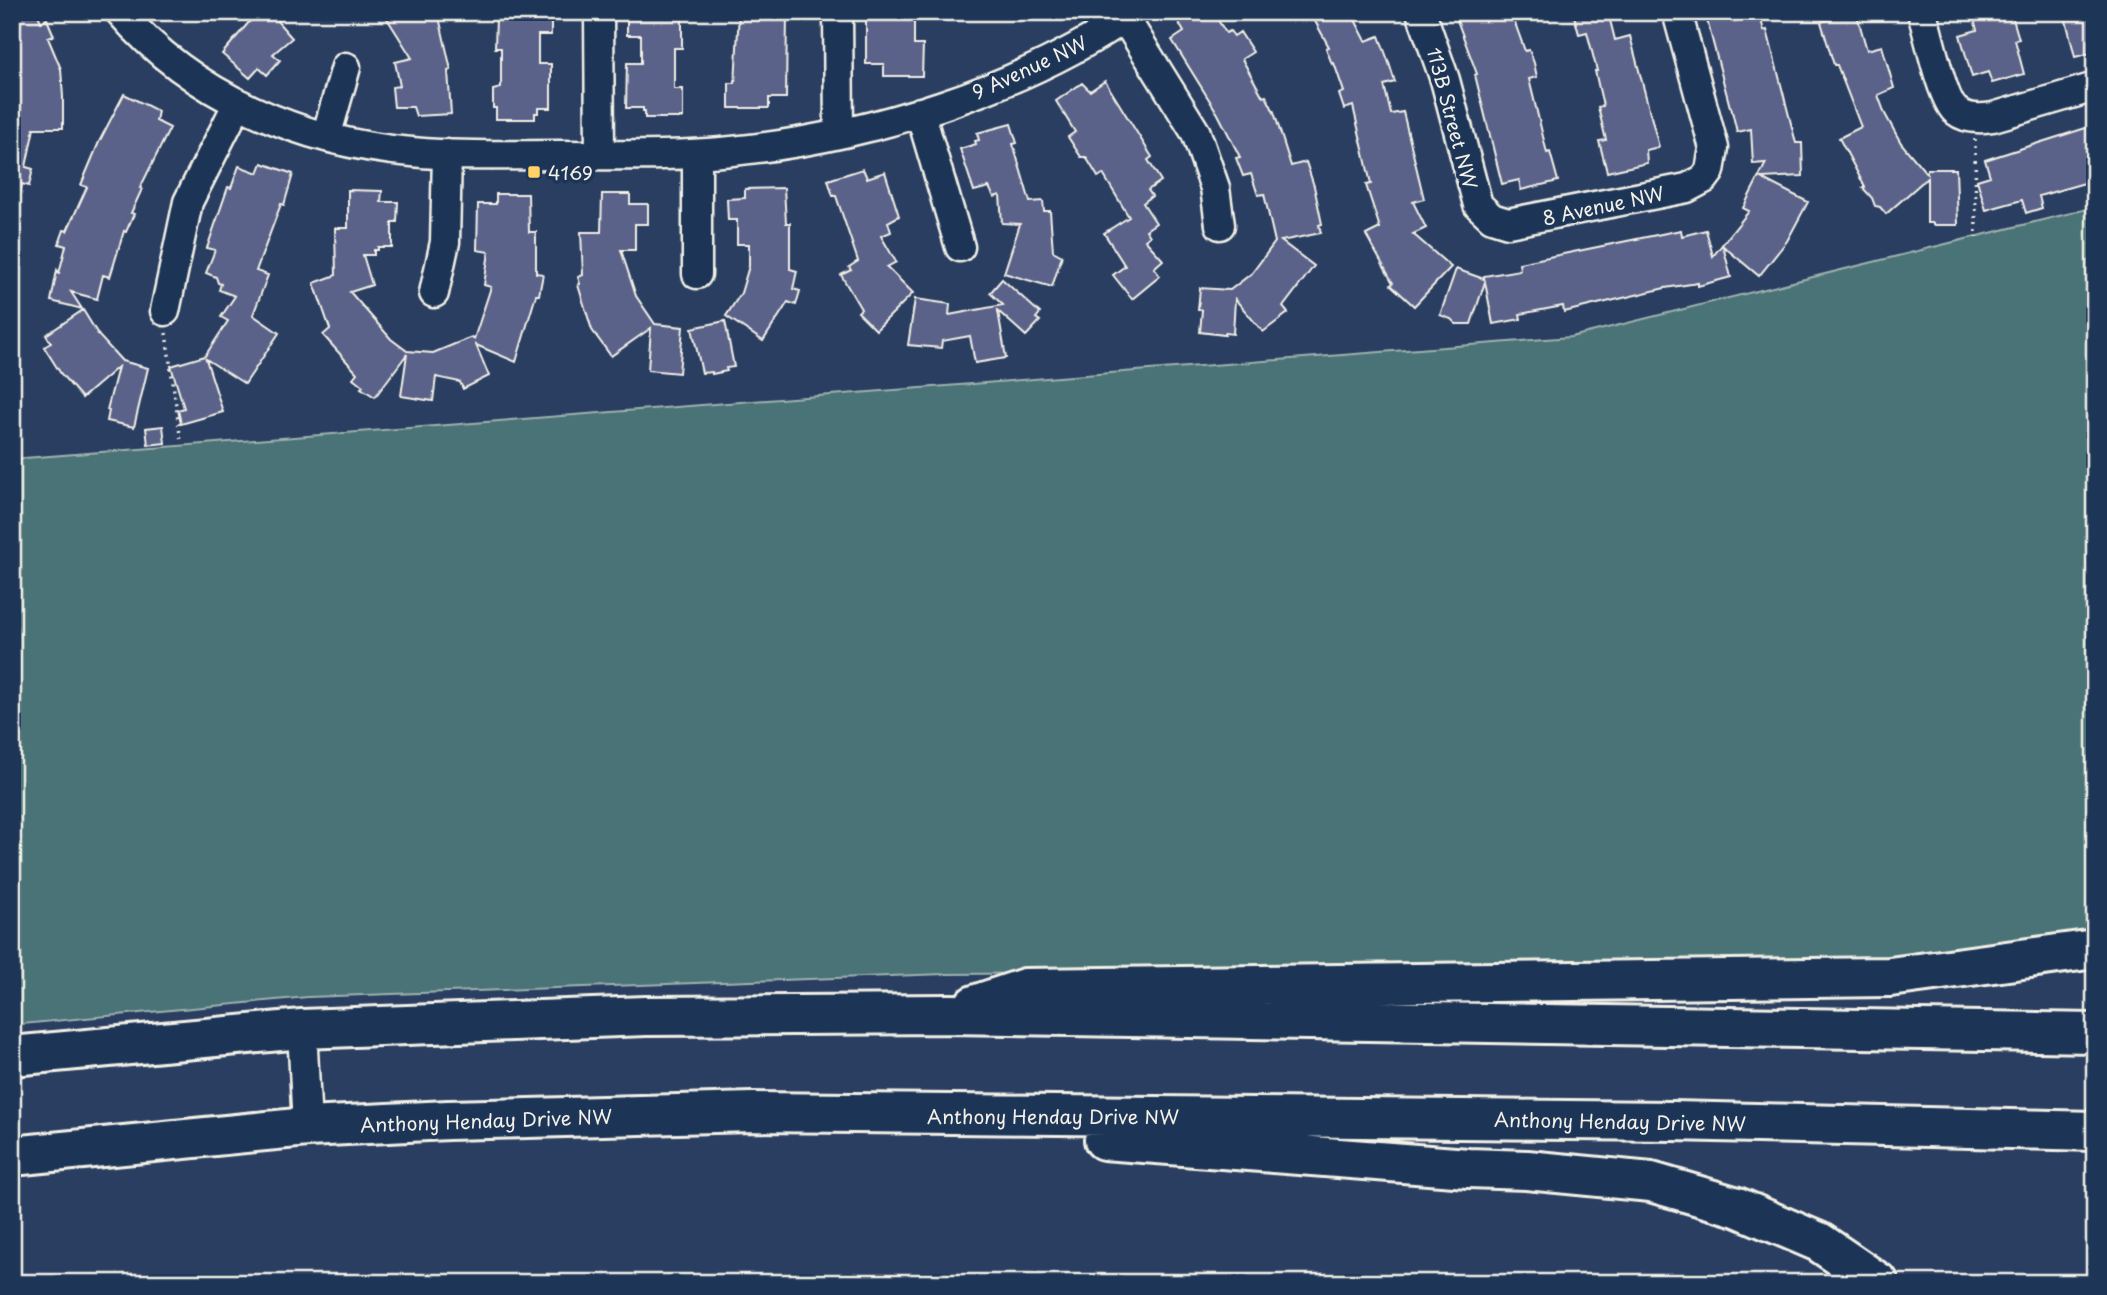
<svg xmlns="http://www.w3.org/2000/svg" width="2107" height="1295" viewBox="0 0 2107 1295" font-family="'Playpen Sans',sans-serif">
  <rect width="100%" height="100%" fill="#293e61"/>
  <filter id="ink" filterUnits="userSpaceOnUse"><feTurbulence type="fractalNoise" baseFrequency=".0143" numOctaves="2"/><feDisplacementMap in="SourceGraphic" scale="14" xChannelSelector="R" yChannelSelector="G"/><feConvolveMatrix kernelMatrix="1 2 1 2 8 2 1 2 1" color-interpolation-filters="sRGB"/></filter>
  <g filter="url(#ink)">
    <path fill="#4a7376" stroke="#9fb2af" stroke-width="2" d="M2095,207V935L1904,965L1350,972L945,974L308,997L12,1025V459L1571,337Z"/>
    <path fill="#5a6289" stroke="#f4f1e8" stroke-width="2" d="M12,12H37L41,22L47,19L54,36L48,38L61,69L63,97V128H34L26,167L33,169L29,186L22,184L19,200L12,199Z
      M242,12H286L277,21L292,38L273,54L280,60L267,75L259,68L250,78L222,54L250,21Z
      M383,12H447L439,17L451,70L448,71L451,114L416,116L413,107H394L392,87L400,86L395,62L412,58Z
      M766,12H787L786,98H769V108H729V83H735L739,13Z
      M883,12H914V45H923L922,76H884V64H866V19H883Z
      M1195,12H1213L1226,33L1230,31L1234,36L1240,32L1253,52L1242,59L1263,97L1266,96L1274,112L1291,166L1306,162L1314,186L1322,224L1319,225L1321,233L1281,241L1314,266L1283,307L1288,313L1263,332L1235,299L1233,334L1225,333V335L1200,332L1202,310H1198L1200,288L1230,290L1252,273L1275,242L1264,194L1258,195L1251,174L1243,176L1236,158L1240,157L1218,114L1172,40L1184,32L1179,23Z
      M1310,12H1351L1366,41L1379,36L1389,63L1395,82L1384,85L1391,114L1403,112L1424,199L1413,202L1426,228L1413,234L1451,267L1414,306L1391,285L1393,283L1366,235L1380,228L1366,185L1371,184L1353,106L1344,109L1339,94L1344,92L1334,63L1332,64L1326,48L1329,47Z
      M1454,12H1511L1525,51L1529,50L1534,63L1537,77L1529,79L1547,153L1550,152L1558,181L1521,190L1519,180L1502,184L1475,75L1477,74Z
      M1573,12H1608L1615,40L1630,36L1659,147L1646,150L1647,163L1607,172L1599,141L1606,140L1598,107L1603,106L1595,71H1597L1587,32L1579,34Z
      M1723,12H1759L1764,31L1767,30L1796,143H1802L1803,176L1761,178L1808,202L1787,241L1759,276L1723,246L1731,277L1698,286V283L1665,288L1564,312L1563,306L1520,314L1521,319L1493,324L1485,282L1471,324H1456L1451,319L1440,315L1456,269L1484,279V276L1520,270L1519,263L1681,230L1682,236L1706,230L1713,256L1749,211L1743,208L1766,163L1753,164L1751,129L1737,132L1731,107H1730L1707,20L1724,16Z
      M1829,12H1856L1867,50L1882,46L1894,88L1878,95L1885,114L1901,143L1927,174V169H1956L1958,225H1933V223H1927V178L1886,214L1880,207L1875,206L1872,198L1863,188L1865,187L1839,138L1861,127L1837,65H1834L1821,22L1831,19Z
      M1972,12H2011L2019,39L2015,40L2024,74L1992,83L1988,72L1972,77L1960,35L1977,30Z
      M2064,12H2095V52L2075,57Z
      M627,14L682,16V48H674V89H683V118H645V111H643V108H626L627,63H641V35H627Z
      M527,15H551V35H538V64H551V108H538V113H535V119H496V108H493V90L501,88V48H495L496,17H527Z
      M1105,81L1152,157L1148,160L1161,181L1148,190L1152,196L1143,203L1156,223L1146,230L1150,236L1145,240L1163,260L1154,268L1160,276L1132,299L1113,275L1125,266L1104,233L1129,217L1103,174L1098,177L1086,157H1081L1068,137L1075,132L1056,101L1082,83L1090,91Z
      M124,94L158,111L156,121L170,128L140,188L142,189L131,213L134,214L126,232L124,231L110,277L103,275L97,299L71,292L82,309L51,301L57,270L59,273L66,246L59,244L64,230L67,231L87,187L81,185L99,142Z
      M1011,124L1017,143L1013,144L1030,202L1043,201L1044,211H1050L1053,251L1062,256L1052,287L1004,273L1020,224L1002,223L1000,195L994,197L989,187L974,191L960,149L976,144L975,141L979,140L977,133Z
      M2092,126L2095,136V180L2039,196L2042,208L2026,213L2022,200L1986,210L1977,180L1990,176L1985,160Z
      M262,163L293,174L284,205L281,204L256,271L268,275L253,315L279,333L245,384L206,359L223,412L181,424L178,410L184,408L171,366L205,356L228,321L221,317L235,296L219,290L221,284L218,283L216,277L206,273L215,250L207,248L228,187L231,188L239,166L258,173Z
      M863,169L867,178L885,172L899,216L888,222L891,232L881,236L896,262L887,267L913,293L876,330L858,312L861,309L841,275L851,270L849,267L858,261L836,196H833L828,180Z
      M784,188L786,223H790V269L797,271L793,289L800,291L796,305L788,302L763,341L726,316L741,293L749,266V244H737V220H728L727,199L745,198V189Z
      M348,190L382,191L381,202H398L397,222H392V247H378V250H374V255H363L372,285L350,292L391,339L407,351L433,353L472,337L474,339L491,287L484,285L489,252L477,250L478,204H496V194H528L529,232H536V273L543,274L539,295H536L516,362L476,345L489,376L463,389L460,382L436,377L433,401L401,396L407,354L375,397L361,388L363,386L353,378L357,373L323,335L330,329L314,283L336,275L335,228H348Z
      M602,194H630V204H648V224H635V250H621L636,296L655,324L683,327L679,373L648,370L651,328L611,356L592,330L578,285L580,284L578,277L583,275L581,232H601Z
      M1002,279L1040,313L1036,318L1040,321L1026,336L998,311L1006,358L975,363L970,336L942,341L941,348L908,345L915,299L950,304L949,315L1003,305L990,293Z
      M83,310L99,336L122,361L148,368L134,427L107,421L109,411L107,410L118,367L82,398L61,374L44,347L51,343L46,335Z
      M725,321L734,367L726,368L727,371L712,374V372L702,373L692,328Z
      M163,426L165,443L148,445L146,428Z"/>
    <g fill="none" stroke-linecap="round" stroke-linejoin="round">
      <g stroke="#f4f1e8" stroke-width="33">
        <path id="minor" d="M120,12C192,96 303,143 412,152C460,157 510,155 558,155C616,155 674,157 732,151C866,138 1023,89 1134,12
          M599,12L600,155
          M838,12L839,133
          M1121,12L1196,133L1215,188L1220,225
          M1421,12L1445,80L1478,205L1492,218L1508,223L1687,188L1704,179L1710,171L1714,148L1677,12
          M1922,12C1928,32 1942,100 1956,111C1966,119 1981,119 1993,117L2095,87
          M920,112L960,247
          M326,137L346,67
          M697,154V274
          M434,293L445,242L447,154
          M165,311L188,202L238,103
          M302,1029L307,1127"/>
      </g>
      <g stroke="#f4f1e8" stroke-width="44">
        <path id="highway" d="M974,1005L1025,988L1890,977L2095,949
          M12,1056L302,1029L646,1016L949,1014L2095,1033
          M1104,1140L1468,1168L1527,1170L1651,1182L1737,1207L1819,1242L1879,1283
          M12,1156L307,1127L448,1120L753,1112L1673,1121L2095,1131"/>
      </g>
      <path stroke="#f4f1e8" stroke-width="3.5" stroke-dasharray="2 5" stroke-linecap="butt" d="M1975,139L1976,238
        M166,333L181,442"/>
      <use href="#minor" stroke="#1d3557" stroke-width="28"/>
      <use href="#highway" stroke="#1d3557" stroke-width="38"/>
    </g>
  </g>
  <rect fill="#ffd166" stroke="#1d3557" stroke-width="2.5" x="527" y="165" width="14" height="14" rx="3.5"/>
  <g text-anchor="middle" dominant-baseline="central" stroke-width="7" stroke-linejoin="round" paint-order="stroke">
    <g font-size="19" fill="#f4f1e8" stroke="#1d3557">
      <text transform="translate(1029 67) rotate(-25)">9 Avenue NW</text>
      <text transform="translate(1453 118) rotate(75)">113B Street NW</text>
      <text transform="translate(1603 205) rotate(-12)">8 Avenue NW</text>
      <text x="1053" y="1116">Anthony Henday Drive NW</text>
      <text transform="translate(486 1120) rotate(-2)">Anthony Henday Drive NW</text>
      <text transform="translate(1620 1121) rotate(1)">Anthony Henday Drive NW</text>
    </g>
    <g font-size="19" fill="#f4f1e8" stroke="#1d3557" text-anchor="start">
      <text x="548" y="172">4169</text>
    </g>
  </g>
  <rect width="2107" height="1295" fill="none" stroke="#1d3557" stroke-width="42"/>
  <rect x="21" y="21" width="2065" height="1253" fill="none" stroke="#f4f1e8" stroke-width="2.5" filter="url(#ink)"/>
</svg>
